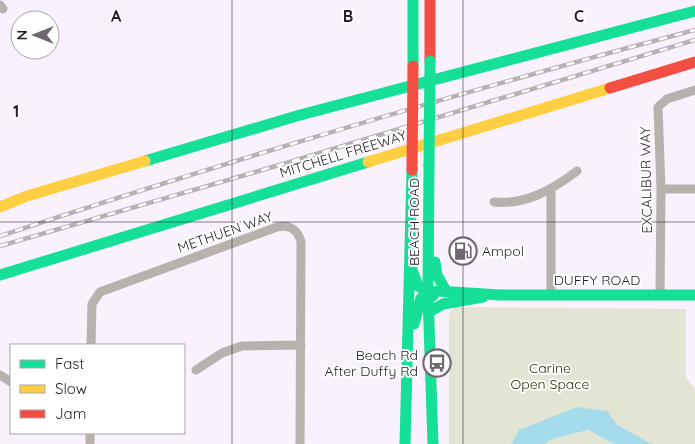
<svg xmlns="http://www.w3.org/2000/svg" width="695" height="444" viewBox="0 0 695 444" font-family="Quicksand,sans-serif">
  <rect width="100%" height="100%" fill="#f9f1fb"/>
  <path fill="#e3e5d4" d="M455,307L686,309V377L695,389V444H449V314Z"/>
  <path fill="#a4dcec" d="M577,407L607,411L617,425L652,444H614L588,430L551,439L544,444H511L519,430Z"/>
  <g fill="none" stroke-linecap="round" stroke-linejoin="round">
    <path stroke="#b8b1ae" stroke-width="9" d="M0,5L3,9
      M661,189H695
      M551,190V295
      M494,202C526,205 552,190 577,171
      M660,294L661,189L658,107L667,99L695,90
      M91,345L92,304L100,292L277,227C289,224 298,230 301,242L300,444
      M196,370L222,353L242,346L301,345
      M0,375L11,382
      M90,444V433"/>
    <path stroke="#16e098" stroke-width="11" d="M413,0V66
      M145,161L300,115L695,11
      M429,165L428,294L433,444
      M435,262L437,275L446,291
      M412,270L418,286L433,296
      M0,275L368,162
      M429,312L443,304L483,297
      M414,324L421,298L437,291L500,295H695
      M405,444L412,170"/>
    <path stroke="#ffcf43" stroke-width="11" d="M368,162L610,88
      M0,207L27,196L145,161"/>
    <path stroke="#f24e42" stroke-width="11" d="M430,0V61
      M610,88L695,62"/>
    <g stroke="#b8b1b4" stroke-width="4.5">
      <path id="rail" d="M0,236C230,160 461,92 695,30
        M0,246L283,164L695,40"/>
    </g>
    <use href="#rail" stroke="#fff" stroke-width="2.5" stroke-dasharray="8" stroke-linecap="butt"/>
    <path stroke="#16e098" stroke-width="11" d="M429,165L430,61"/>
    <path stroke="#f24e42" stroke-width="11" d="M412,170L413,66"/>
  </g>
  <path fill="none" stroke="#261d28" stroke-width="1" stroke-opacity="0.55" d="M232,0V444M463,0V444M0,222H695"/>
  <defs>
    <g id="fuel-ring" transform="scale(1.4375)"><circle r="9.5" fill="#fff" stroke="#706772" stroke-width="1.5"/><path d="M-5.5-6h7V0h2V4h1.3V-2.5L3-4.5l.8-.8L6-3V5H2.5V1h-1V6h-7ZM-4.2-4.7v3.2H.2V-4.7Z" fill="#706772"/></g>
    <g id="bus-ring" transform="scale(1.4375)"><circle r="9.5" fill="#fff" stroke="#706772" stroke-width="1.5"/><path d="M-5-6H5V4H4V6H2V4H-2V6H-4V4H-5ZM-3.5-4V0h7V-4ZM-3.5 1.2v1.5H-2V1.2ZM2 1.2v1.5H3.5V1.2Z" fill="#706772"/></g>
  </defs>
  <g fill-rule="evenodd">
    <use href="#fuel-ring" x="463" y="251"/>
    <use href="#bus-ring" x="437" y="363"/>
  </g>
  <g text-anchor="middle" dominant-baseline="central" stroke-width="4" stroke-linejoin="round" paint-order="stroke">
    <g font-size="14" fill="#261d28" stroke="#fff">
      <text transform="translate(343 154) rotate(-17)">MITCHELL FREEWAY</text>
      <text transform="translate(646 180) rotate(-91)">EXCALIBUR WAY</text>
      <text transform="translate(414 222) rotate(-90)">BEACH ROAD</text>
      <text transform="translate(225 232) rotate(-19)">METHUEN WAY</text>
      <text x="597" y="280">DUFFY ROAD</text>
    </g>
    <g font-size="14" fill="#261d28" stroke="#fff" text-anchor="start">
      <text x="482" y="251">Ampol</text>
      <text x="418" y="355" text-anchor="end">Beach Rd<tspan x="418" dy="16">After Duffy Rd</tspan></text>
    </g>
    <g font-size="14" fill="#2a3303" stroke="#fff">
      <text x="550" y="368">Carine<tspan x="550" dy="16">Open Space</tspan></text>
    </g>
  </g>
  <g font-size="16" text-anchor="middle" font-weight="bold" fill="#261d28" stroke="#fff" stroke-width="4" stroke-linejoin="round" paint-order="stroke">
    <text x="116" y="22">A</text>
    <text x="348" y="22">B</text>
    <text x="579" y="22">C</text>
    <text x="16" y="117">1</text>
  </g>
  <rect x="10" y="344" width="175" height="90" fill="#ffffff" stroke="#a8a5a9"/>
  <rect x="20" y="360" width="25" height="8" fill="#16e098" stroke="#a8a5a9"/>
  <text x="55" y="369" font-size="15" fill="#261d28">Fast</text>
  <rect x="20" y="385" width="25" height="8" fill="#ffcf43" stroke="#a8a5a9"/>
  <text x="55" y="394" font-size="15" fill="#261d28">Slow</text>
  <rect x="20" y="410" width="25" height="8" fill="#f24e42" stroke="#a8a5a9"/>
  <text x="55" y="419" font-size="15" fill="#261d28">Jam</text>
  <g transform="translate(35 35) rotate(270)"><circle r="24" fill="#ffffff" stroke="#a8a5a9"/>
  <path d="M0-4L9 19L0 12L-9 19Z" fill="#706772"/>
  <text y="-8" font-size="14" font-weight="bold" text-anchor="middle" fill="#261d28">N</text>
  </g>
</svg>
